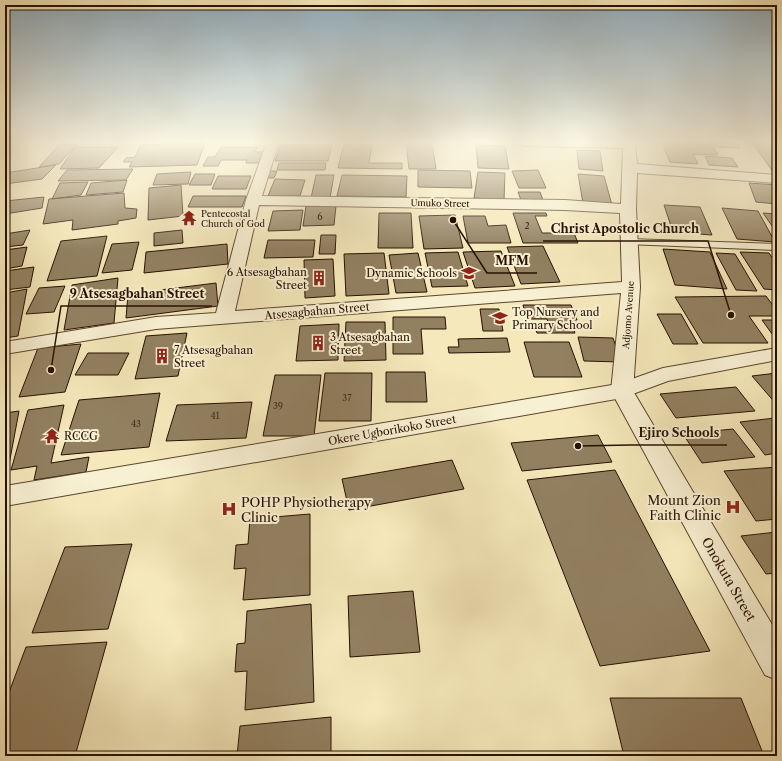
<svg xmlns="http://www.w3.org/2000/svg" width="782" height="761" viewBox="0 0 782 761" font-family="'Libre Caslon Text',serif">
  <rect width="100%" height="100%" fill="#f5e8ba"/>
  <filter id="stains"><feTurbulence type="fractalNoise" baseFrequency=".005" numOctaves="4"/><feColorMatrix values="0 0 0 0 .2 0 0 0 0 .09 0 0 0 0 .02 0 0 0 .5 -.17"/></filter>
  <radialGradient id="worn" r=".72"><stop offset=".6" stop-color="#630" stop-opacity="0"/><stop offset="1" stop-color="#630" stop-opacity=".3"/></radialGradient>
  <path fill="#928061" stroke="#271000" d="M656,142H695L697,146H699L697,142H737L740,148L713,147L718,155L693,154L698,164L670,162L662,143Z
    M752,142H777V172H773Z
    M205,143L197,165L129,167L132,162H123L126,158L135,157L141,145Z
    M406,143H432L436,169H409Z
    M60,144H77L59,164L39,167Z
    M344,144L372,145L369,163H402V169L338,168Z
    M281,145H332L328,161H275Z
    M476,145L505,146L509,169L478,168Z
    M75,147H118L99,168L60,169Z
    M221,147H257L255,152H263L259,163H246L247,160H221L218,166H203L208,157H215Z
    M577,150L600,151L603,171L579,169Z
    M705,156L732,158L738,167L709,165Z
    M279,163H326L325,170H277Z
    M56,165L42,179L5,184V173Z
    M133,169L126,180L58,181L67,170Z
    M418,170L470,171L472,188L418,187Z
    M538,170L546,188H519L512,171Z
    M265,171H277L274,178H262Z
    M191,172L188,184L153,185L157,174Z
    M478,172L505,173L504,200L474,198Z
    M195,174H215L211,185H189Z
    M578,174L604,176L612,205L583,203Z
    M316,175H334L330,198H311Z
    M342,175L407,176L406,197L337,196Z
    M218,176H251L246,189H212Z
    M275,179L305,180L300,196H268Z
    M127,180L123,192L86,195L91,183Z
    M88,182L81,195L52,199L60,183Z
    M749,183L777,185V204L756,202Z
    M181,185L183,216L148,220L149,188Z
    M518,192H540L543,200H521Z
    M124,193L125,208L137,209L136,218L118,221V224L72,230L73,220L43,224L49,199Z
    M193,196H246L242,207H188Z
    M44,197L42,208L5,214V201Z
    M664,205L700,207L712,235L673,232Z
    M306,206H336L334,225L303,226Z
    M722,208L758,211L775,242L737,239Z
    M303,210L300,230L268,231L273,211Z
    M379,213H411L413,248H378Z
    M513,213H546L547,216H535L542,233H574L578,243H523Z
    M763,213L777,214V233Z
    M455,215L463,248L424,249L419,216Z
    M463,216H485L488,226L506,225L511,243H468Z
    M30,230L23,245L5,247V234Z
    M182,230L183,243L154,246V233Z
    M321,235H336L335,254H319Z
    M107,236L97,276L47,281L61,241Z
    M268,240H315L313,257L264,258Z
    M139,242L132,270L102,273L112,244Z
    M227,244L228,264L144,273L146,252Z
    M543,246L560,282L521,284L507,247Z
    M27,247L22,266L5,269V250Z
    M663,249L710,252L727,289L675,285Z
    M501,251L515,286L475,288L463,252Z
    M458,252L468,286L432,287L425,253Z
    M740,252L769,253L777,265V290L764,289Z
    M384,253L389,294L346,296L344,254Z
    M418,253L427,292L396,293L389,255Z
    M716,253L735,254L757,291L736,290Z
    M333,259L335,296L305,298L304,260Z
    M34,267L30,287L5,290V271Z
    M118,278L114,323L64,330L72,285Z
    M216,283L218,306L126,318L128,294Z
    M65,286L54,312L26,314L39,288Z
    M27,289L18,336L5,338V293Z
    M766,296L777,311V316H749L768,343H703L675,297Z
    M523,305H571L577,320H570L575,333H537L535,328H550L547,319H527Z
    M480,309H499L503,331H483Z
    M657,314H681L698,344H673Z
    M393,317H445L446,329H421L423,354H393Z
    M762,320H777V338H775Z
    M346,322H385L386,360L344,361Z
    M339,324L338,360L296,361L300,326Z
    M187,333L178,376L135,379L146,336Z
    M578,337L613,338L621,362L584,361Z
    M507,338L510,352L449,353L448,347H459L458,339Z
    M524,342H569L582,377H534Z
    M81,344L65,392L19,397L38,348Z
    M88,353H129L118,375H75Z
    M386,372H425L427,402H386Z
    M325,373H372L371,421H319Z
    M777,373V405L752,376Z
    M275,375H321L314,436H263Z
    M736,387L755,411L676,418L660,394Z
    M160,393L149,447L61,455L79,400Z
    M252,402L246,438L166,441L177,405Z
    M64,405L51,463L89,457L86,472L34,480L37,466L11,470L28,410Z
    M19,411L8,470H5V413Z
    M775,418L777,421V453L765,455L740,422Z
    M733,429L755,457L702,463L683,434Z
    M598,435L612,462L522,471L511,443Z
    M452,460L464,489L349,510L342,479Z
    M777,467V519L756,521L724,471Z
    M615,470L710,651L600,666L527,480Z
    M310,514V595L243,600L246,568L234,569L236,545L248,544L250,519Z
    M777,532V573L766,574L741,536Z
    M132,544L108,629L32,633L65,547Z
    M413,591L420,652L350,657L348,596Z
    M311,604L314,702L245,710L247,671L235,672L237,644L245,643L247,611Z
    M107,642L75,756H5V703L26,647Z
    M610,698H741L764,756H624Z
    M331,717V756H237L240,726Z"/>
  <g fill="none" stroke-linecap="round" stroke-linejoin="round">
    <g stroke="#5a462e" stroke-width="2">
      <path id="service" d="M629,239L777,244V250L626,244L624,242L626,240Z"/>
    </g>
    <g stroke="#5a462e" stroke-width="2">
      <path id="minor" d="M267,142H279L262,196L565,200L621,204L623,148L527,146L523,145L521,142H635L637,164L777,175V183L637,173L636,209L640,287L633,391L777,633V680L765,675L611,391L621,293L156,329L5,354V342L156,317L216,313L246,200ZM259,205L565,210L620,213L622,282L235,311Z"/>
    </g>
    <g stroke="#5a462e" stroke-width="2">
      <path id="tertiary" d="M777,348V360L668,381L622,398L5,506V486L618,384L663,368Z"/>
    </g>
    <use href="#service" fill="#f8f0d2" fill-rule="evenodd"/>
    <use href="#minor" fill="#f8f0d2" fill-rule="evenodd"/>
    <use href="#tertiary" fill="#f8f0d2" fill-rule="evenodd"/>
  </g>
  <linearGradient id="sky" x2="0" y2="1"><stop stop-color="#91acbc"/><stop offset="0.57" stop-color="#faf5e0"/><stop offset="1" stop-color="#faf5e0" stop-opacity="0"/></linearGradient>
  <rect width="782" height="249" fill="url(#sky)"/>
  <defs>
    <g id="temple-bare" transform="scale(1.2)"><path d="M0-6L5-2H3V0L6.5 2.5H4V6H1.5V3h-3V6H-4V2.5H-6.5L-3 0V-2H-5Z" fill="#8f2418" stroke="#f8f0d2" stroke-width="2.5" paint-order="stroke"/></g>
    <g id="school-bare" transform="scale(1.2)"><path d="M0-5L7-2L0 1L-7-2ZM-4 1L0 2.5L4 1V4Q0 6-4 4Z" fill="#8f2418" stroke="#f8f0d2" stroke-width="2.5" paint-order="stroke"/></g>
    <g id="building-bare" transform="scale(1.2)"><path d="M-4-6H4V6H1V3H-1V6H-4ZM-2.5-4.3h1.7v1.8h-1.7ZM.8-4.3h1.7v1.8H.8ZM-2.5-1h1.7V.8h-1.7ZM.8-1h1.7V.8H.8Z" fill="#8f2418" stroke="#f8f0d2" stroke-width="2.5" paint-order="stroke"/></g>
    <g id="hospital-bare" transform="scale(1.2)"><path d="M-5-5h3v3.5h4V-5h3V5h-3V1.5h-4V5h-3Z" fill="#8f2418" stroke="#f8f0d2" stroke-width="2.5" paint-order="stroke"/></g>
  </defs>
  <g fill-rule="evenodd">
    <use href="#temple-bare" x="189" y="218"/>
    <use href="#school-bare" x="469" y="273"/>
    <use href="#building-bare" x="319" y="278"/>
    <use href="#school-bare" x="500" y="318"/>
    <use href="#building-bare" x="318" y="343"/>
    <use href="#building-bare" x="162" y="356"/>
    <use href="#temple-bare" x="52" y="436"/>
    <use href="#hospital-bare" x="733" y="507"/>
    <use href="#hospital-bare" x="229" y="509"/>
  </g>
  <g text-anchor="middle" dominant-baseline="central" stroke-width="4" stroke-linejoin="round" paint-order="stroke">
    <g font-size="9" fill="#271000" stroke="#f8f0d2">
      <text transform="translate(440 203) rotate(1)">Umuko Street</text>
      <text transform="translate(628 315) rotate(-86)">Adjomo Avenue</text>
    </g>
    <g font-size="9" fill="#271000" stroke="#f8f0d2" text-anchor="start">
      <text x="201" y="213">Pentecostal<tspan x="201" dy="10">Church of God</tspan></text>
    </g>
    <g font-size="9" fill="#422c18">
      <text x="320" y="216">6</text>
      <text x="527" y="225">2</text>
      <text x="347" y="397">37</text>
      <text x="278" y="405">39</text>
      <text x="215" y="415">41</text>
      <text x="136" y="423">43</text>
    </g>
    <g font-size="11" fill="#271000" stroke="#f8f0d2" text-anchor="start">
      <text x="307" y="272" text-anchor="end">6 Atsesagbahan<tspan x="307" dy="13">Street</tspan></text>
      <text x="457" y="273" text-anchor="end">Dynamic Schools</text>
      <text x="512" y="312">Top Nursery and<tspan x="512" dy="13">Primary School</tspan></text>
      <text x="330" y="337">3 Atsesagbahan<tspan x="330" dy="13">Street</tspan></text>
      <text x="174" y="350">7 Atsesagbahan<tspan x="174" dy="13">Street</tspan></text>
      <text x="64" y="436">RCCG</text>
    </g>
    <g font-size="11" fill="#271000" stroke="#f8f0d2">
      <text transform="translate(317 311) rotate(-5)">Atsesagbahan Street</text>
      <text transform="translate(392 430) rotate(-10)">Okere Ugborikoko Street</text>
    </g>
    <g font-size="13" fill="#271000" stroke="#f8f0d2" text-anchor="end">
      <text x="721" y="500">Mount Zion<tspan x="721" dy="15">Faith Clinic</tspan></text>
      <text x="241" y="502" text-anchor="start">POHP Physiotherapy<tspan x="241" dy="15">Clinic</tspan></text>
    </g>
    <g font-size="13" fill="#271000" stroke="#f8f0d2">
      <text transform="translate(729 579) rotate(60)">Onokuta Street</text>
    </g>
  </g>
  <path fill="none" stroke="#271000" stroke-width="1.5" d="M731 315L708 241H543M453 220L487 273H537M51 370L61 306H212M578 446L630 445H727"/>
  <g fill="#271000" stroke="#f8f0d2" stroke-width="1.5">
    <circle cx="731" cy="315" r="4"/>
    <circle cx="453" cy="220" r="4"/>
    <circle cx="51" cy="370" r="4"/>
    <circle cx="578" cy="446" r="4"/>
  </g>
  <g font-size="12" text-anchor="middle" font-weight="bold" fill="#271000" stroke="#f8f0d2" stroke-width="4" stroke-linejoin="round" paint-order="stroke">
    <text x="625" y="233">Christ Apostolic Church</text>
    <text x="512" y="265">MFM</text>
    <text x="137" y="298">9 Atsesagbahan Street</text>
    <text x="679" y="437">Ejiro Schools</text>
  </g>
  <rect width="782" height="761" fill="none" stroke="#f5e8ba" stroke-width="20"/>
  <rect x="6" y="6" width="770" height="749" fill="none" stroke="#271000" stroke-width="2"/>
  <rect x="10" y="10" width="762" height="741" fill="none" stroke="#271000"/>
  <rect width="100%" height="100%" filter="url(#stains)"/>
  <rect width="100%" height="100%" fill="url(#worn)"/>
</svg>
